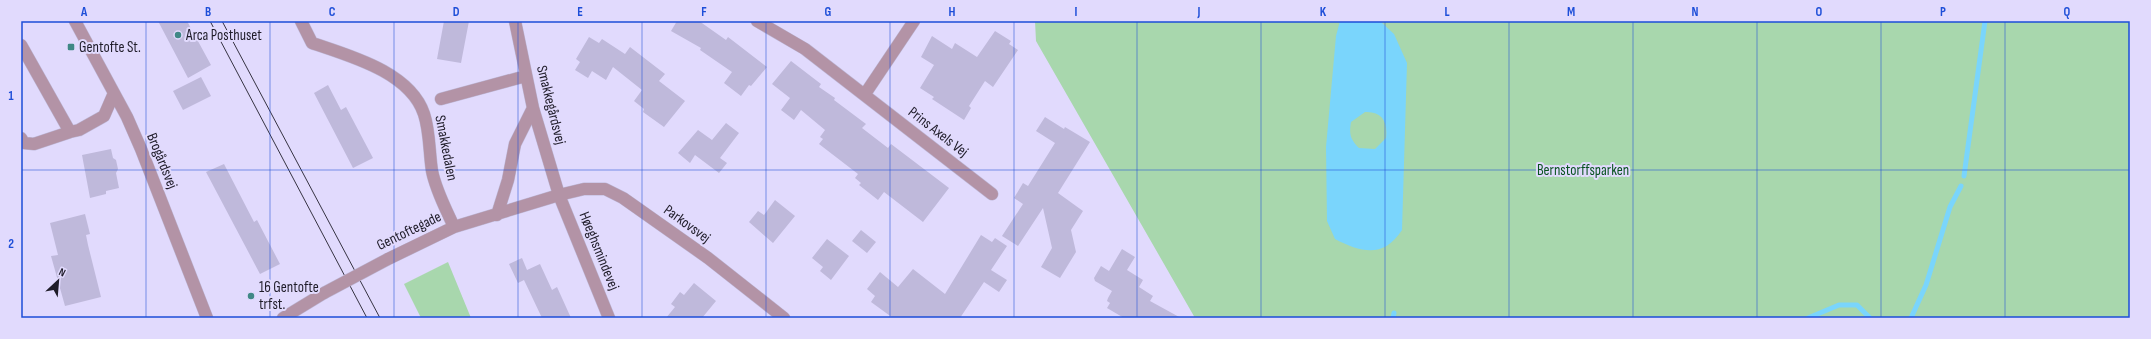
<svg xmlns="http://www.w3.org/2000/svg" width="2151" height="339" viewBox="0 0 2151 339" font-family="'Sofia Sans Condensed',sans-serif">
  <rect width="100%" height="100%" fill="#e1dafd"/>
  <path fill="#a8d7ad" d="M1035,21H2130V318H1195L1036,41Z
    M448,262L471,318H421L404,284Z"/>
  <path fill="#7ad5fc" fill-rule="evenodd" d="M1340,21L1381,22L1394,34L1407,63L1402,230C1384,258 1362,253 1335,239L1327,221L1326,147L1336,36ZM1365,112C1382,111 1388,122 1386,138L1375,149L1359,148C1350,139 1349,134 1351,122Z"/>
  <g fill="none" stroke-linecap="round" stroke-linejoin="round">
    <path stroke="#7ad5fc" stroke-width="5" d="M1964,176L1985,21
      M1393,318L1394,313
      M1808,318L1839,305H1857L1870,318
      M1911,318L1926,285L1950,207L1961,186"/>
  </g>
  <path fill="#bfb9db" d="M158,21H187L211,65L188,78Z
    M444,21H469L461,63L437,59Z
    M677,21H699L726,40L728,37L767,67L751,86L749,85L741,96L724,83L732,72L700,50L701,48L671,31Z
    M995,31L1011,41L1009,44L1018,50L993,87L985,81L969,106L971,108L964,120L932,99L934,97L920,88L934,65L921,57L932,36L952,49L955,43L977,57Z
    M589,37L599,43L602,39L625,54L630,47L665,74L659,81L685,101L664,127L643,112L644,109L634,101L642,90L613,67L606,80L592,71L588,78L575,70L580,62L576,59Z
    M791,61L821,84L819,87L835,98L834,100L866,124L862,128L888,148L891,144L949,188L923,222L884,192L878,200L859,185L861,183L855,178L858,174L819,144L823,139L820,137L825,130L801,110L794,120L781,110L790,98L772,84Z
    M201,77L211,96L183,110L173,91Z
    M328,85L341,110L346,107L373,158L353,168L314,93Z
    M1045,117L1064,129L1065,127L1090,142L1058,193L1083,211L1071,230L1076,252L1060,278L1041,267L1052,248L1043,208L1018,246L1002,236L1023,204L1014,198L1023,183L1028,186L1055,143L1036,131Z
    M726,123L739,133L720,158L727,163L719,173L695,155L690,163L678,153L698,130L712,140Z
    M111,149L113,158L116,160L118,169L116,173L119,188L106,191V194L90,198L82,155Z
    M224,164L254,222L257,220L280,264L260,274L206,172Z
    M775,200L795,216L773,243L749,222L758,211L764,215Z
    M85,214L90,234L86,235L88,245L101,297L65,306L51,256L58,255L50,223Z
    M861,230L876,242L867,253L852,241Z
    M981,235L992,242L995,238L1007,246L991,270L1007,280L999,292L984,282L960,318H893L871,302L875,296L867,289L880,272L898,287L913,269L945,294Z
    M827,239L849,256L831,280L820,271L823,267L812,258Z
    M1122,249L1135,257L1127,270L1143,280L1139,287L1153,296L1150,301L1181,318H1124L1107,308L1110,303L1107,301L1108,298L1112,291L1095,281L1094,278L1101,266L1109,271Z
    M522,258L527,270L540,264L552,290L557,287L571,318H542L524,280L518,283L509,264Z
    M694,283L716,301L702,318H666L675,307L671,304L680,292L684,295Z"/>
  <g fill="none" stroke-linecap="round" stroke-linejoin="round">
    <g stroke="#beb8d7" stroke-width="13">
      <path id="minor" d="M75,21L127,117L141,149L207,318
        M301,21L312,43C350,56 410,72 424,114C430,132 429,152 432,171C436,191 446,209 454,227
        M515,21L533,108L559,195L609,318
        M757,21L805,49L992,194
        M21,45L70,132L79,130L104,116L114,93
        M865,94L914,21
        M441,99L526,76
        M21,138L24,143L34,144L70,132
        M497,215L508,180L515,144L533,108
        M388,259L454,227L559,195L584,189H605L623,198L708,258L784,318
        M283,318L324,293"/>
    </g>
    <use href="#minor" stroke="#b393a6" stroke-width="12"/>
    <path stroke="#363342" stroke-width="1" d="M210,21L367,318
      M222,21L380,318"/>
    <g stroke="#beb8d7" stroke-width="13" stroke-linecap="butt">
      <path id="minor-bridge" d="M324,293L388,259"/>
    </g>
    <use href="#minor-bridge" stroke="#b393a6" stroke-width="12"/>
  </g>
  <path fill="none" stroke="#1d4ed8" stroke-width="1" stroke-opacity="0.55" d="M146,21V318M270,21V318M394,21V318M518,21V318M642,21V318M766,21V318M890,21V318M1014,21V318M1137,21V318M1261,21V318M1385,21V318M1509,21V318M1633,21V318M1757,21V318M1881,21V318M2005,21V318M21,170H2130"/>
  <g fill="#408886" stroke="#e1dafd" stroke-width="1.5">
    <circle cx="178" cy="35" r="4"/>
    <rect x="67" y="43" width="8" height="8" rx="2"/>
    <circle cx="251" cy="296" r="4"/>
  </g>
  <g text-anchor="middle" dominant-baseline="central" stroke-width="4" stroke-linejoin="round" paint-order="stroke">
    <g font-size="15" fill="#1f1c29" stroke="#e1dafd" text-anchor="start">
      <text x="186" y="35">Arca Posthuset</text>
      <text x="79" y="47">Gentofte St.</text>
      <text x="259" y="287">16 Gentofte<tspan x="259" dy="17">trfst.</tspan></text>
    </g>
    <g font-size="15" fill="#1f1c29" stroke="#e1dafd">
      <text transform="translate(551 105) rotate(76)">Smakkegårdsvej</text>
      <text transform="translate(938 132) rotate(38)">Prins Axels Vej</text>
      <text transform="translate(446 148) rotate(79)">Smakkedalen</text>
      <text transform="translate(162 161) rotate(68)">Brogårdsvej</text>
      <text transform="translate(687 224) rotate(36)">Parkovsvej</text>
      <text transform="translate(409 231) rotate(-26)">Gentoftegade</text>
      <text transform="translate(599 251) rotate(68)">Høeghsmindevej</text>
    </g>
    <g font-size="15" fill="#095320" stroke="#e1dafd">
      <text x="1583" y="170">Bernstorffsparken</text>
    </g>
  </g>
  <rect width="2151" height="339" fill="none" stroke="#e1dafd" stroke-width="44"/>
  <g transform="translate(58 281) rotate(26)" stroke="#e1dafd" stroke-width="3" paint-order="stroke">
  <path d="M0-3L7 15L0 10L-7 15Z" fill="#1f1c29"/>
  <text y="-6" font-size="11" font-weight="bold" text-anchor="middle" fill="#1f1c29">N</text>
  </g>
  <rect x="22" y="22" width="2107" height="295" fill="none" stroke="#1d4ed8" stroke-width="1.5"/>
  <g font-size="13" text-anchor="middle" font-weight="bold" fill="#1d4ed8">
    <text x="84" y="16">A</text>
    <text x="208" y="16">B</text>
    <text x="332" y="16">C</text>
    <text x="456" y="16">D</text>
    <text x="580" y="16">E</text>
    <text x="704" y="16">F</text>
    <text x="828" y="16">G</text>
    <text x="952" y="16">H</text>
    <text x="1076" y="16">I</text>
    <text x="1199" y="16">J</text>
    <text x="1323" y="16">K</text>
    <text x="1447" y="16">L</text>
    <text x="1571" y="16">M</text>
    <text x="1695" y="16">N</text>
    <text x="1819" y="16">O</text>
    <text x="1943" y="16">P</text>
    <text x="2067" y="16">Q</text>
    <text x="11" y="100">1</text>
    <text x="11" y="248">2</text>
  </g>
</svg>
